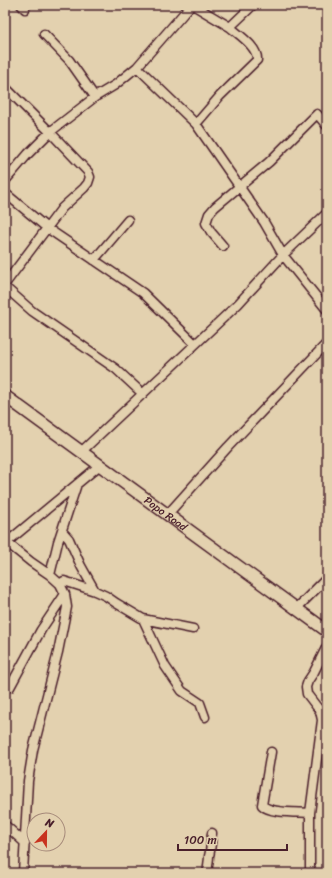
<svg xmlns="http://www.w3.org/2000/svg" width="332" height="878" viewBox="0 0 332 878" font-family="Sriracha,sans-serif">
  <rect width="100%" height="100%" fill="#e3d1af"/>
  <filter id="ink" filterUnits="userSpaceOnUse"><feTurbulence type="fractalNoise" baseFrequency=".025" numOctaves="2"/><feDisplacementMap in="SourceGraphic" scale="8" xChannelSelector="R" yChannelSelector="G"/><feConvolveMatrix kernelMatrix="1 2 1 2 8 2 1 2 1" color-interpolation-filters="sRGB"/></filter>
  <g filter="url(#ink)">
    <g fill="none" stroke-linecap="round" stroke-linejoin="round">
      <g stroke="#4a1f2b" stroke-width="11">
        <path id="minor" d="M21,5L25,9
          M193,5L230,27L253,5
          M44,34L69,60L95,97
          M137,67L196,124L264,222L283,255L327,310
          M5,87L50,132L88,172L90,177L88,183L84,188L62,208L5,284
          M196,124L220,96L257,60C258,47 239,35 230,27
          M5,181L28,154L50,132L95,97L115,85L137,67L191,5
          M5,193L47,228L143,293L195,344
          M223,246L211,232L206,223L209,214L215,207L269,162L317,114L327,126
          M94,260L128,220
          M5,287L32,311L116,369L143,394
          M82,451L238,304L283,255L327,213
          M167,515L228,447L327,343
          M62,531L69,539L81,566L95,591
          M5,541L31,562L50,575L60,584L65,594L67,607L58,652L33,750L28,781L23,873
          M6,543L100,465
          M50,575L58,542L77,484
          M60,584L64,581L95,591L106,596L116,603L143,619L193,629
          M296,609L327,578
          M143,619L165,666L182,691L200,703L205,717
          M10,687L41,630L65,594
          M271,752L262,805C270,814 299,812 310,813
          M5,825L25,843
          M208,873C207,867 209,862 209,856C211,849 211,841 212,833
          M310,873V813L322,720L320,711L307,694L306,687L308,681L314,672L327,646"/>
      </g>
      <g stroke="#4a1f2b" stroke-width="14">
        <g id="secondary">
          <path id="s1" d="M5,396L327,631"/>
        </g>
      </g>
      <use href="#minor" stroke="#e3d1af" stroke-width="8"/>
      <use href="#secondary" stroke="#e3d1af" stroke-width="11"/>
    </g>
  </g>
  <g text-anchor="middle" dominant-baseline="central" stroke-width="3.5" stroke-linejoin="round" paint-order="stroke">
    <g font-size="11" fill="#4a1f2b" stroke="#e3d1af">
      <text stroke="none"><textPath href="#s1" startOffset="199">Popo Road</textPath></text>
    </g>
  </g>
  <rect width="332" height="878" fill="none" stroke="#e3d1af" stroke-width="20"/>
  <rect x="10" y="10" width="312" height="858" fill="none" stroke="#4a1f2b" stroke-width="1.5" filter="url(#ink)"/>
  <g transform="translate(46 832) rotate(22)"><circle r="19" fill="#e3d1af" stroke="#a68a7a"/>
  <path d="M0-3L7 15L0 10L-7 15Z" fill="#c8321e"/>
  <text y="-6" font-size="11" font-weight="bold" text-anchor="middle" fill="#4a1f2b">N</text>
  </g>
  <path d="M178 844v6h109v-6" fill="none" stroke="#4a1f2b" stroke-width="2"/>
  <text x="184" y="844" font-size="12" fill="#4a1f2b" stroke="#e3d1af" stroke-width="3" paint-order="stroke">100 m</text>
</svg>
